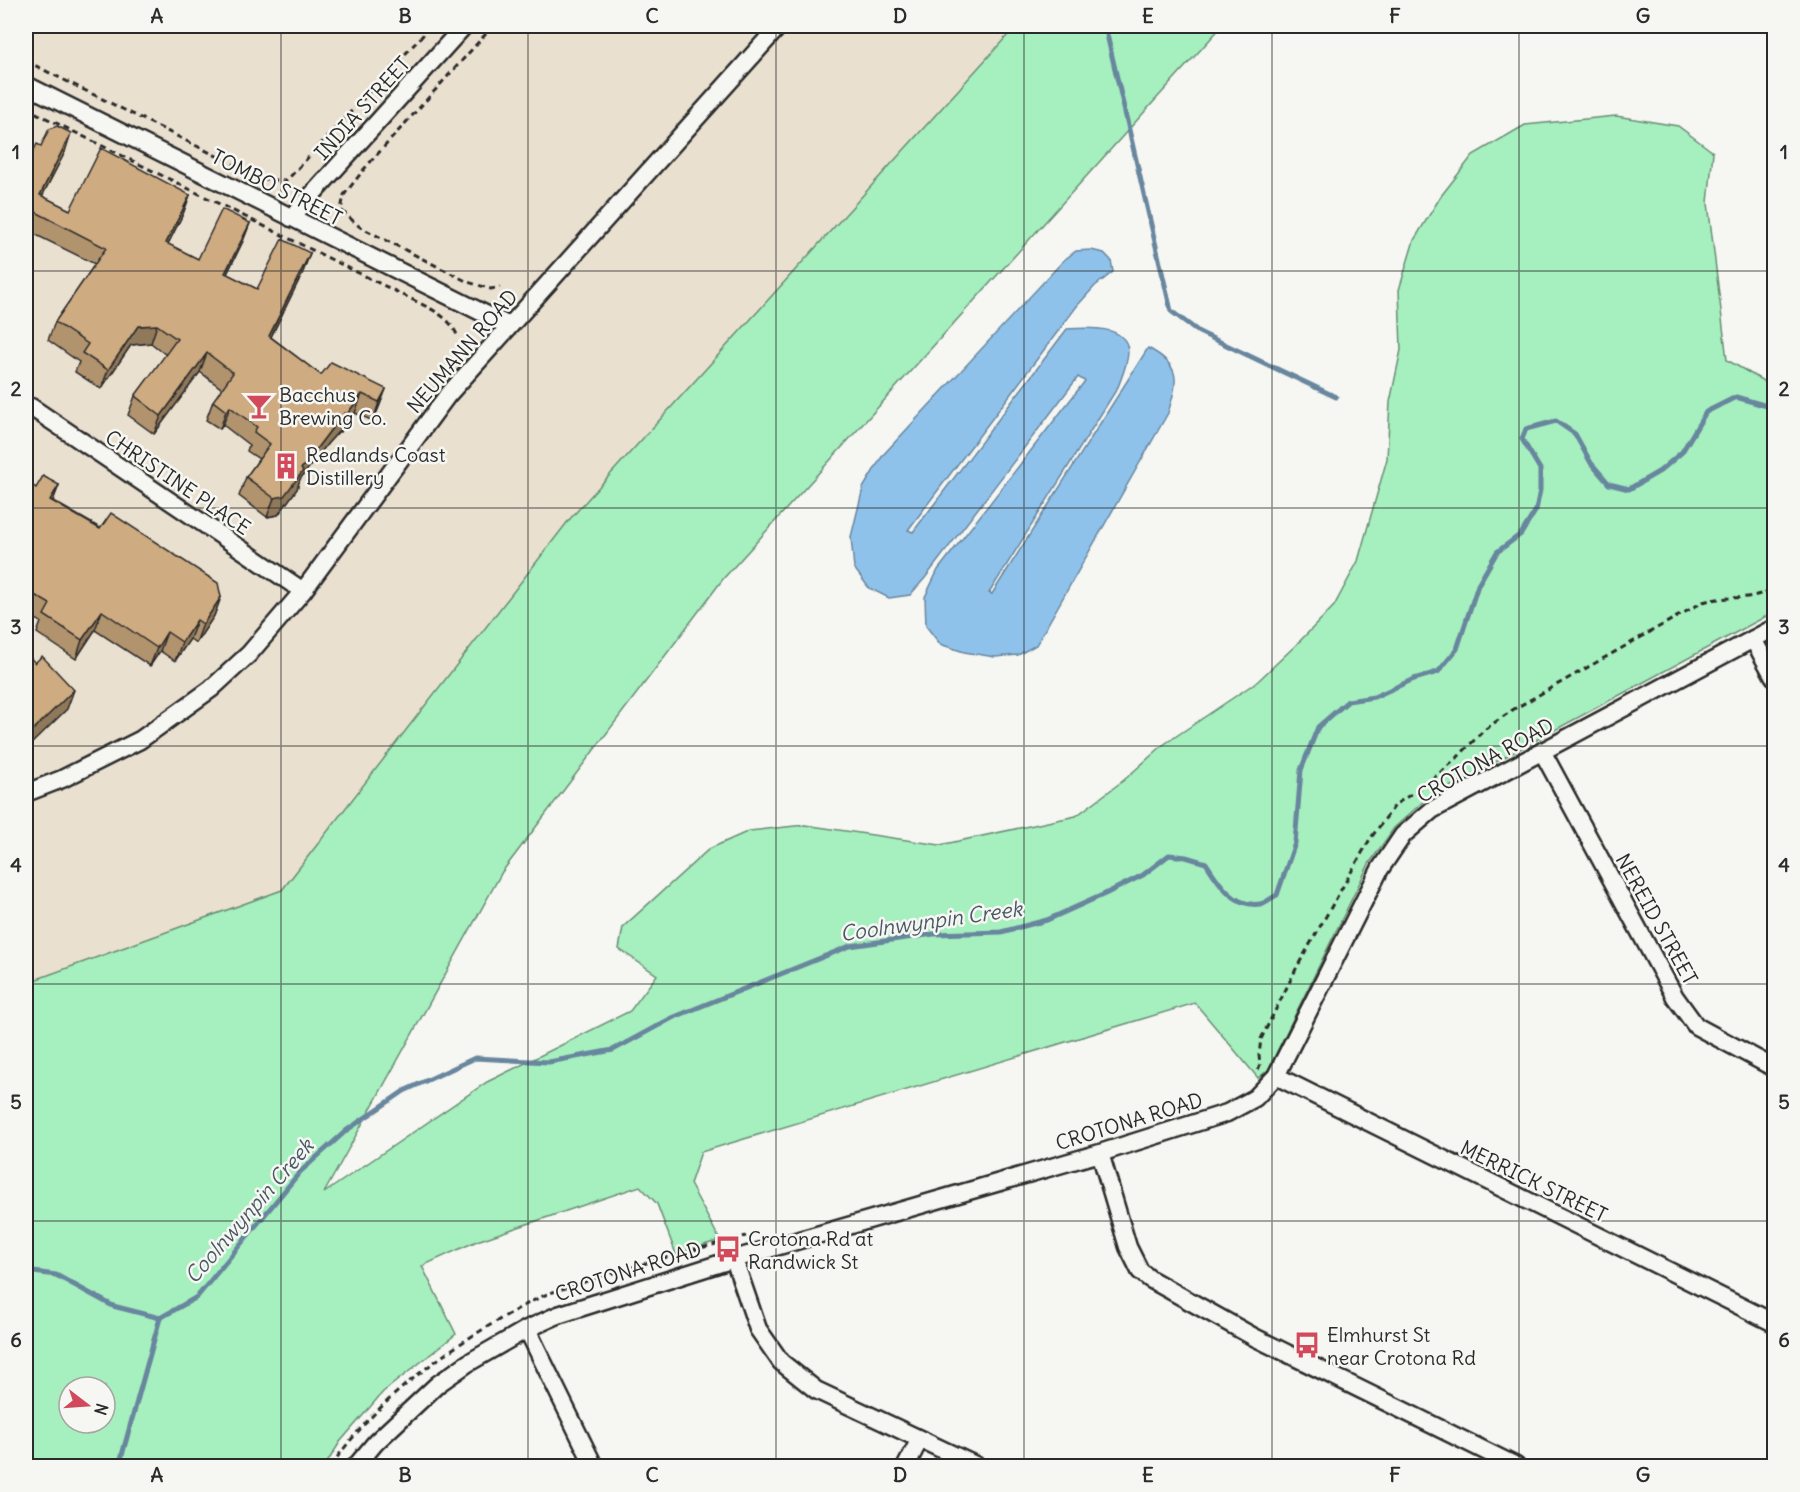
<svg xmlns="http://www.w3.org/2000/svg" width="1800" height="1492" viewBox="0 0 1800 1492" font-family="Delius,sans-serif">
  <rect width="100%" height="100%" fill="#f6f6f2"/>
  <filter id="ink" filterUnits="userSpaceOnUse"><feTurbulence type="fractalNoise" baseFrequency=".0167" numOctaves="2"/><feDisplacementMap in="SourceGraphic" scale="12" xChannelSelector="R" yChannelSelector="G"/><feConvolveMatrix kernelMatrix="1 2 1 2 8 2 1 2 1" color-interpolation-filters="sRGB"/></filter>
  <g filter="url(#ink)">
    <path fill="#eae0d0" d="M26,26H1016L569,520L282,890L26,983Z"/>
    <path fill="#a6efbe" stroke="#688d74" stroke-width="1.5" fill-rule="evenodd" d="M1016,26H1222L723,579L502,872L324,1193L487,1082L630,1011L657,975L619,949L623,927L709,849L749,831L805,825L940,845L1076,816L1124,780L1163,745L1258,681L1297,644L1334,606L1358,561L1387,459L1390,402L1401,350L1399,290L1414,240L1441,196L1473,155L1525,125L1616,116L1678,126L1713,152L1708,203L1727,360L1765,382L1774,383V612L1425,800L1394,828L1369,864L1268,1070L1258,1078L1195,1003L701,1152L690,1184L720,1240L676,1254L657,1204L640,1186L477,1241L422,1266L456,1334L383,1392L340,1442L325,1466H26V983L282,890L569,520ZM69,1387H105V1423H69Z"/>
    <path fill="#8fc2eb" stroke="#67869e" stroke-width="1.5" d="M1091,250L1104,253L1111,260L1113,272L1095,286L1077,306L908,530L913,532L1067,329C1085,328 1127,324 1128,351C1128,363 1122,376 1118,387L989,593L992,594L1148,348C1182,366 1178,380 1168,413L1036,645L1018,655L995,657L964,652L940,644L926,626L925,597L938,570L1085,381L1078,377L925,578L910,595L889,598L869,588L854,568L851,537L863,488L883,455L1064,260L1076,251Z"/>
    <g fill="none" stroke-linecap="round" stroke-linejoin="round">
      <path stroke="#67869e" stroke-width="5" d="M1105,26L1171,311L1199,332L1336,397
        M26,1271L56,1275L113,1306L160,1318L197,1297L300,1172L347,1130L404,1091L475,1058L549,1062L613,1050L672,1018L850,946L934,934L1001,932L1047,920L1105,894L1143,875L1169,855L1186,857L1206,863C1218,882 1234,908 1260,904C1266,903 1272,897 1277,895L1295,843L1301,770L1318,727L1348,701L1374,697L1414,679L1438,672L1457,649L1478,585L1497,552L1521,534L1536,510L1540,490V469L1522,439L1526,429L1556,421L1575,434L1591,463L1609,484L1629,489L1660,471L1682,452L1706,412L1736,397L1774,408
        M119,1466L160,1318"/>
      <g stroke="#2b2b2b" stroke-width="21">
        <path id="minor" d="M26,85L509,326
          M291,218L464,26
          M31,407L303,591
          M1753,639L1774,677
          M1542,751L1675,997L1696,1026L1774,1068
          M26,793L62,779L140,740L211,689L249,654L303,591L447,396L779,26
          M1276,1076L1774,1323
          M1100,1153L1128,1247L1140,1271L1150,1279L1254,1337L1516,1466
          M734,1259L758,1329L781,1362L816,1390L977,1466
          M527,1329L594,1466
          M356,1466L376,1442L438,1384L468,1363L527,1329L558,1315L734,1259L1100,1153L1227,1113L1255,1098L1276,1076L1380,869L1403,835L1432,810L1774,628
          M906,1466L920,1439"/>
      </g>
      <path stroke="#2b2b2b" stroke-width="3" stroke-dasharray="6 4.5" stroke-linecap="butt" d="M493,26L365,168L344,195L341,210L360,227L468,282L491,289L500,287
        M26,61L263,179L286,181L423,35L426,26
        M26,108L403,295C422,305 448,313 457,335
        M1258,1070L1260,1065L1259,1055L1261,1039L1297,967L1370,839L1396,804L1425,785L1455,760L1484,730L1514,709L1703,602C1730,594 1747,603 1774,588
        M331,1466C370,1410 423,1366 482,1330C502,1318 523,1305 545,1295C566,1287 589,1281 610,1274C655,1260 701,1248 746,1236"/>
      <use href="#minor" stroke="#f6f6f2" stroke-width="16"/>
    </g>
    <path fill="#b1936e" stroke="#2b2b2b" stroke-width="1.5" d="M41,146L65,152L42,196L70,210L190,195L183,214L168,244L198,259L250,223L243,241L227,274L257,289L310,253L303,272L271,337L321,375L386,389L379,407L373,421L355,413L340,432L339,431L328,443L300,479L297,489L278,515L267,517L239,496L246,477L259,459L247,451L249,445L223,425L220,429L206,420L213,401L222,389L200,372L154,434L128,415L135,396L166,355L151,343L131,345L101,389L75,372L79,362L48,340L55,322L95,264L26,230V161L27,162Z
      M26,481L36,488L59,485L53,501L221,597L214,616L196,643L190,639L175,661L160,651L150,666L95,630L76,659L37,633L41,622L26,613Z"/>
    <path fill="#90785a" stroke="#2b2b2b" stroke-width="1.5" d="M71,133L65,152L33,214L40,195Z
      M190,195L183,214L159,262L166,243Z
      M250,223L243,241L218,292L225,273Z
      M310,253L303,272L262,355L269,336Z
      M157,325L151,343L131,345L101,389L108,370L138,326Z
      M207,353L200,372L154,434L161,416Z
      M386,389L379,407L373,421L379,402Z
      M362,394L355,413L340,432L347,414Z
      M230,407L223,425L220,429L226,411Z
      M345,413L339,431L328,443L300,479L297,489L278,515L267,517L274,498L301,469L335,424Z
      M59,485L52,503L50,500Z
      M221,597L214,616L196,643L203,624Z
      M102,611L95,630L76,659L82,640Z
      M197,620L190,639L175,661L182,642Z
      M167,632L160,651L150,666L157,648Z
      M74,690L67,709L27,748H26V732Z"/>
    <path fill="#ceab80" stroke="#2b2b2b" stroke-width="1.5" d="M57,126L71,133L40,195L70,210L101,148L190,195L166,243L198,259L222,209L250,223L225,273L257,289L282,239L310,253L269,336L321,375L331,362L386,389L379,402L362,394L347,414L345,413L335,424L301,469L303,471L284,496L274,498L246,477L270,444L254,432L257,427L230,407L226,411L213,401L233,373L207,353L161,416L135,396L177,339L157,325L138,326L108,370L82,353L88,344L55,322L106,248L26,207V161L27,162L37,144L41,146L49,129Z
      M43,476L59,485L50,500L100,529L111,513L218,583L221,597L203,624L197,620L182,642L167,632L157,648L102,611L82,640L44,615L50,604L26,590V481L36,488Z
      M26,653L35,663L42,656L74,690L34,729L26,732Z"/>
  </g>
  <path fill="none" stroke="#2b2b2b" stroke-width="1.5" stroke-opacity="0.55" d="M281,26V1466M528,26V1466M776,26V1466M1024,26V1466M1272,26V1466M1519,26V1466M26,271H1774M26,508H1774M26,746H1774M26,984H1774M26,1221H1774"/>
  <defs>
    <g id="bar-bare" transform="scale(2.07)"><path d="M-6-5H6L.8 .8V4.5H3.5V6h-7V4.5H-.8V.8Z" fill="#d1495b" stroke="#f6f6f2" stroke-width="2.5" paint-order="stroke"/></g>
    <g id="building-bare" transform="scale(2.07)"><path d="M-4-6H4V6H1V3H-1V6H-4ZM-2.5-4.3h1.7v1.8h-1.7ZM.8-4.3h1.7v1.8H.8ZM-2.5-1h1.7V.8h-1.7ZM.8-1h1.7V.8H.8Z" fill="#d1495b" stroke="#f6f6f2" stroke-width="2.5" paint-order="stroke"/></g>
    <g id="bus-bare" transform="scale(2.07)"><path d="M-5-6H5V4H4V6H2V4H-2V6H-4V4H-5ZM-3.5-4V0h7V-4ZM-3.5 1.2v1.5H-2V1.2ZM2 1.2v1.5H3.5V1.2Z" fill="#d1495b" stroke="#f6f6f2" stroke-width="2.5" paint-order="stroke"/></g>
  </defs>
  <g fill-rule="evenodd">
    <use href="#bar-bare" x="259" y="406"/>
    <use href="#building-bare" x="286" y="466"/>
    <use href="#bus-bare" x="728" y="1249"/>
    <use href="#bus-bare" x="1307" y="1345"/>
  </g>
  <g text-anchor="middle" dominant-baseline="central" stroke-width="5" stroke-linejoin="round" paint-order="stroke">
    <g font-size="20" fill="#2b2b2b" stroke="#f6f6f2">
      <text transform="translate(362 108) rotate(-48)">INDIA STREET</text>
      <text transform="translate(277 187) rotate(27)">TOMBO STREET</text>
      <text transform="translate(462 351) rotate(-49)">NEUMANN ROAD</text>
      <text transform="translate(178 482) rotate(34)">CHRISTINE PLACE</text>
      <text transform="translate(1485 760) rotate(-29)">CROTONA ROAD</text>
      <text transform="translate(1657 919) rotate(61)">NEREID STREET</text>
      <text transform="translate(1129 1121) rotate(-17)">CROTONA ROAD</text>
      <text transform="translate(1534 1181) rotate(26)">MERRICK STREET</text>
      <text transform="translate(628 1271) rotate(-18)">CROTONA ROAD</text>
    </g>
    <g font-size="20" fill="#2b2b2b" stroke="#f6f6f2" text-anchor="start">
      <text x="279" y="394">Bacchus<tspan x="279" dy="23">Brewing Co.</tspan></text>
      <text x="306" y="454">Redlands Coast<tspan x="306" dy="23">Distillery</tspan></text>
      <text x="748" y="1238">Crotona Rd at<tspan x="748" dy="23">Randwick St</tspan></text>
      <text x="1327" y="1334">Elmhurst St<tspan x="1327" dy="23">near Crotona Rd</tspan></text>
    </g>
    <g font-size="21" font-style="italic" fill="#495865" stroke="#f6f6f2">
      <text transform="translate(931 921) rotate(-8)">Coolnwynpin Creek</text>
      <text transform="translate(249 1211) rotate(-49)">Coolnwynpin Creek</text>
    </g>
  </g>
  <rect width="1800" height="1492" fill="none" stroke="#f6f6f2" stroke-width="66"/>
  <g transform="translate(87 1405) rotate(107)"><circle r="28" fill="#f6f6f2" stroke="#a5a5a2" stroke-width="1.5"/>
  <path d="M0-4.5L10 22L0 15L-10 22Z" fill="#d1495b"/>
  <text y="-9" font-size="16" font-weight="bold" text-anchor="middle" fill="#2b2b2b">N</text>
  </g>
  <rect x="33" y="33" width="1734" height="1426" fill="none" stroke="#2b2b2b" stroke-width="2"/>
  <g font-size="20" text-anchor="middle" font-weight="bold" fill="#2b2b2b">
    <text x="157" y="23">A</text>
    <text x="405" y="23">B</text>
    <text x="652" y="23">C</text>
    <text x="900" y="23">D</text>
    <text x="1148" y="23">E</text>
    <text x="1395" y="23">F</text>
    <text x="1643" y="23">G</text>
    <text x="16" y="159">1</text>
    <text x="1784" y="159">1</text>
    <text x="16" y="396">2</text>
    <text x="1784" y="396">2</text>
    <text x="16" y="634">3</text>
    <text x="1784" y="634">3</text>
    <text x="16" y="872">4</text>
    <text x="1784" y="872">4</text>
    <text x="16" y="1109">5</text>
    <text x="1784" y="1109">5</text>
    <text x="16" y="1347">6</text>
    <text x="1784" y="1347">6</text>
    <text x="157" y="1482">A</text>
    <text x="405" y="1482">B</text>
    <text x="652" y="1482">C</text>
    <text x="900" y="1482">D</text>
    <text x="1148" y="1482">E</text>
    <text x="1395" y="1482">F</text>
    <text x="1643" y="1482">G</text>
  </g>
</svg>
